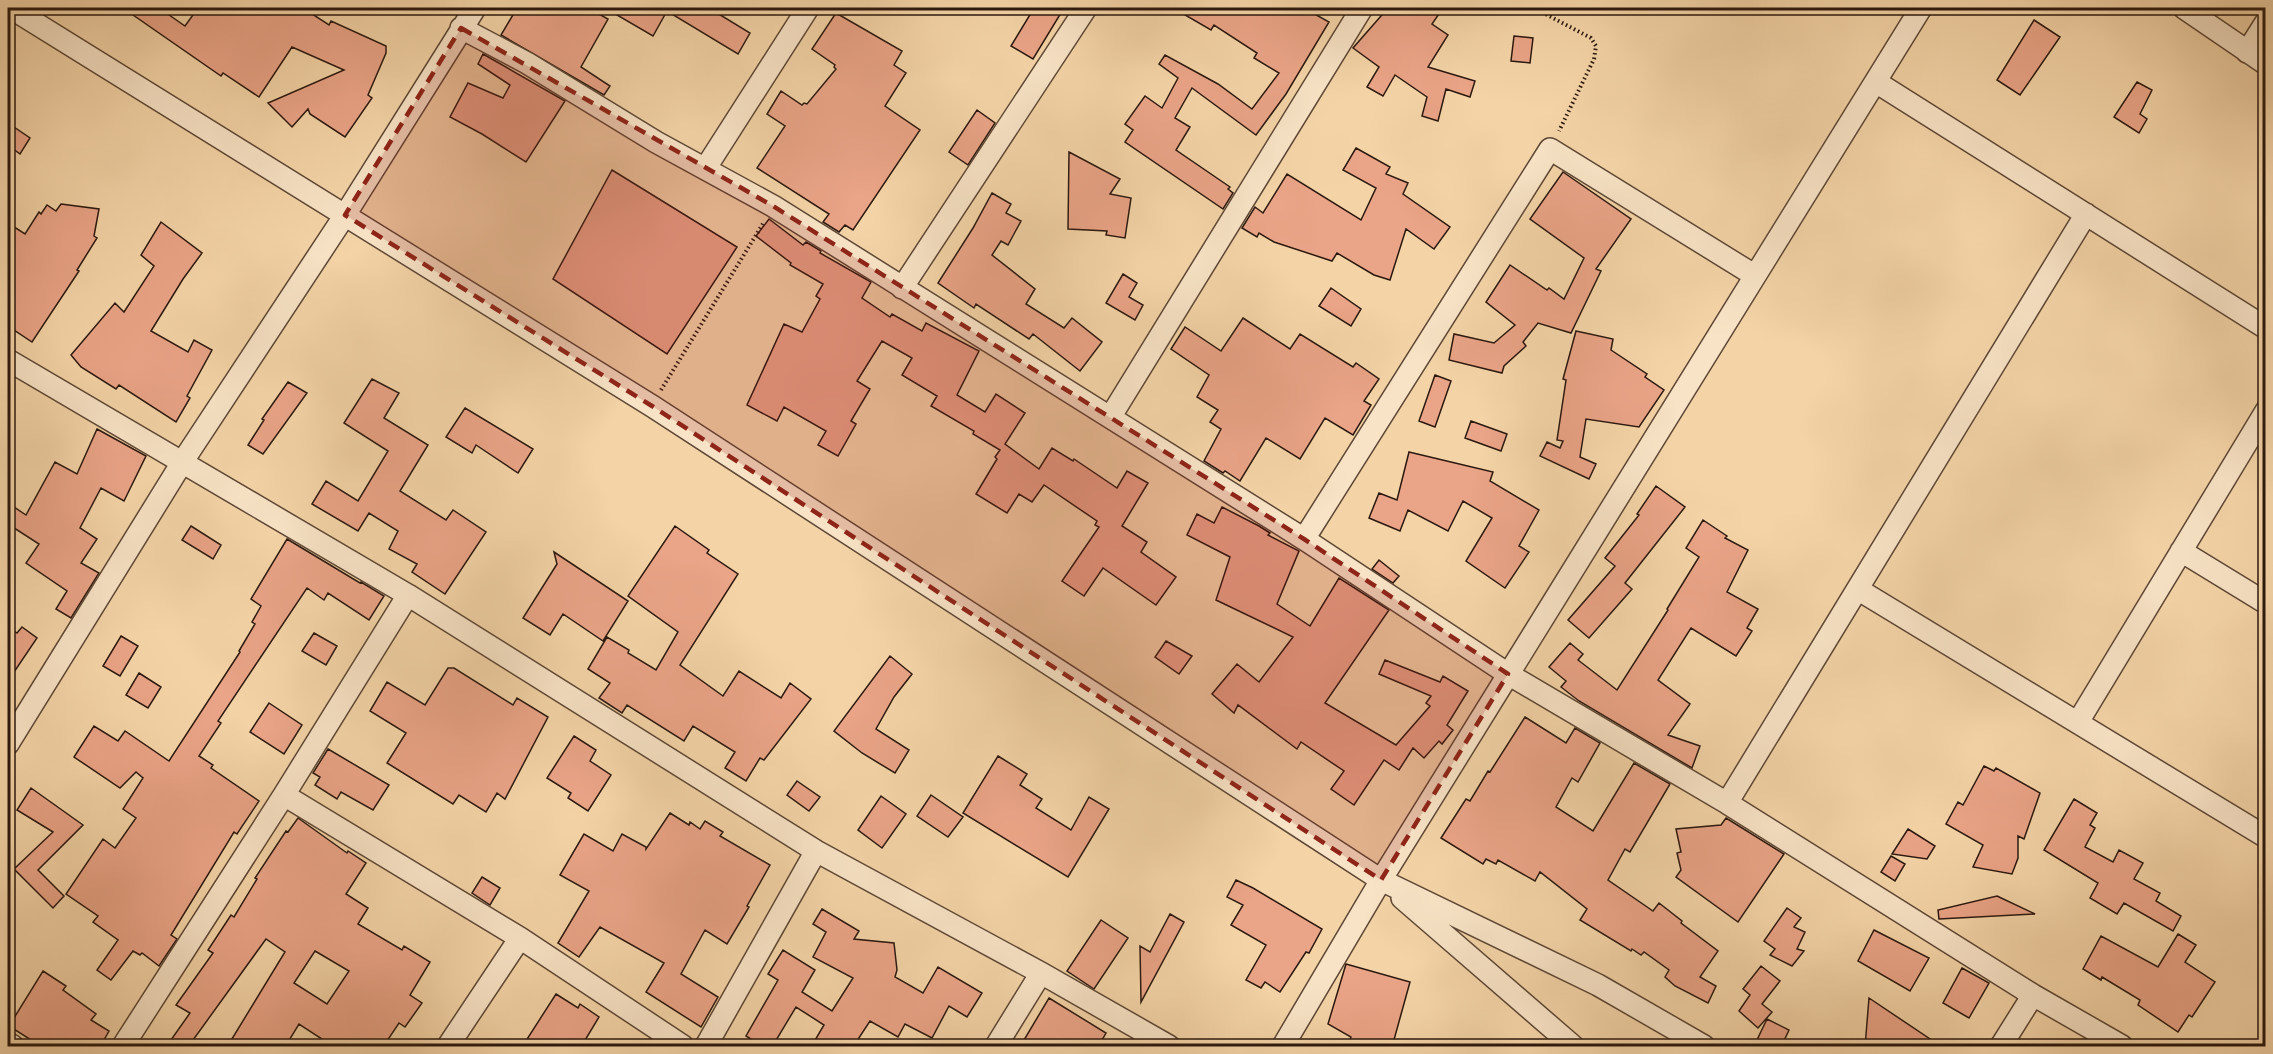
<svg xmlns="http://www.w3.org/2000/svg" width="2273" height="1054" viewBox="0 0 2273 1054" font-family="'IM FELL Great Primer',serif">
  <rect width="100%" height="100%" fill="#f4d4a7"/>
  <filter id="stains"><feTurbulence type="fractalNoise" baseFrequency=".00333" numOctaves="4"/><feColorMatrix values="0 0 0 0 .2 0 0 0 0 .09 0 0 0 0 .02 0 0 0 .5 -.17"/></filter>
  <radialGradient id="worn" r=".72"><stop offset=".6" stop-color="#630" stop-opacity="0"/><stop offset="1" stop-color="#630" stop-opacity=".3"/></radialGradient>
  <path fill="#eaa487" stroke="#2b180f" stroke-width="1.5" fill-rule="evenodd" d="M123,8H159L185,26L198,8H303L329,25L331,21L386,46V53L368,95L372,98L345,137L310,114L308,109L292,127L268,103L344,70L292,47L259,97L223,73L221,76Z
    M517,8H588L608,19L581,67L610,86L604,95L501,35Z
    M605,8H709L750,33L738,54L667,11L653,36Z
    M1034,8H1064L1033,59L1011,46Z
    M1173,8H1304L1329,22L1286,94L1256,135L1192,88L1175,118L1190,127L1176,150L1230,187L1228,189L1233,193L1223,209L1125,142L1133,130L1125,124L1145,96L1162,108L1178,78L1159,64L1165,55L1218,84L1252,109L1279,73L1254,58L1257,53L1214,25L1211,30Z
    M1388,8H1443L1432,24L1448,35L1428,67L1475,81L1470,97L1446,89L1438,121L1422,116L1427,97L1395,75L1383,96L1367,87L1379,67L1353,48Z
    M836,13L902,51L894,65L906,73L885,106L920,130L853,230L845,225L839,232L823,222L829,214L757,168L785,126L767,114L781,91L802,105L804,103L807,104L836,69L834,67L835,65L812,49Z
    M2034,20L2060,37L2020,95L1997,80Z
    M1514,36L1533,38L1530,63L1511,61Z
    M483,54L565,101L526,162L482,134L450,117L468,83L503,98L510,85L478,64Z
    M2137,82L2152,90L2140,114L2147,119L2139,133L2114,117Z
    M977,110L995,123L968,165L949,152Z
    M8,123L30,138L20,154L8,145Z
    M1356,148L1390,167L1386,174L1408,183L1403,194L1450,227L1434,249L1406,229L1390,280L1374,275L1337,253L1332,261L1274,242L1259,233L1257,237L1242,228L1255,207L1263,213L1287,174L1361,220L1376,188L1343,170Z
    M1069,152L1120,179L1110,194L1131,198L1125,238L1106,235L1107,231L1068,229Z
    M612,170L737,247L667,354L553,279Z
    M1563,172L1631,219L1596,269L1601,271L1571,333L1538,323L1523,342L1526,346L1504,366L1502,373L1449,360L1454,334L1494,343L1515,325L1486,302L1510,265L1547,290L1549,288L1564,299L1584,258L1530,219Z
    M992,193L1011,204L1006,213L1021,221L1008,245L1001,241L992,255L1035,289L1026,304L1064,328L1072,318L1102,342L1080,371L1033,334L1029,339L976,304L974,308L938,283L973,228Z
    M61,204L99,209L94,236L97,238L77,270L79,271L32,342L8,326V223L25,234L39,212L41,214L47,205L56,211Z
    M769,219L803,245L806,242L821,251L820,253L871,282L862,298L890,317L892,314L922,331L926,323L979,351L957,395L985,412L996,394L1025,413L1005,444L1039,469L1052,448L1073,461L1074,459L1117,488L1127,471L1148,483L1122,526L1147,542L1141,552L1176,577L1156,605L1103,568L1084,596L1062,581L1099,527L1095,525L1097,521L1044,485L1032,502L1019,494L1007,513L976,494L997,459L995,457L1000,450L973,434L974,431L931,406L937,396L902,375L912,358L882,341L857,381L870,389L851,421L856,424L838,456L818,445L826,431L784,407L777,421L747,405L784,324L802,332L820,299L816,296L823,284L790,265L791,263L756,236Z
    M161,222L202,253L183,279L151,331L188,352L194,340L212,350L187,396L190,398L176,422L119,385L116,389L81,367L71,355L115,303L124,312L154,266L141,255Z
    M1123,274L1137,283L1129,297L1143,305L1135,320L1106,303Z
    M1331,288L1361,309L1351,326L1319,306Z
    M1243,318L1290,349L1300,334L1353,367L1356,363L1379,379L1364,401L1371,405L1353,435L1325,418L1300,459L1266,438L1240,481L1225,471L1223,473L1204,461L1221,429L1210,422L1218,410L1197,397L1209,375L1171,349L1185,327L1221,351Z
    M1576,331L1613,339L1611,350L1647,374L1645,377L1664,390L1639,427L1586,419L1580,457L1596,464L1589,479L1540,456L1547,442L1560,448L1563,441L1557,440L1566,380L1563,379Z
    M1435,375L1451,381L1435,427L1419,421Z
    M372,379L399,393L384,418L428,445L400,491L446,520L453,510L486,532L445,594L412,572L417,564L389,549L398,531L369,513L358,531L312,504L326,481L358,501L388,451L344,423Z
    M288,382L307,393L263,454L248,445L264,420L262,419Z
    M465,408L533,449L518,473L476,445L472,453L446,437Z
    M1471,421L1507,434L1501,451L1465,438Z
    M97,429L146,456L124,501L101,488L80,528L97,539L81,563L99,573L71,618L56,609L67,591L26,563L39,544L8,524V503L26,515L55,462L77,474Z
    M1409,452L1493,472L1490,481L1539,510L1519,546L1529,552L1505,588L1466,561L1492,518L1463,501L1448,531L1408,510L1400,531L1369,518L1379,493L1397,500Z
    M1656,486L1685,507L1625,583L1632,589L1589,638L1568,620L1615,566L1605,558L1639,515L1637,514Z
    M1222,507L1259,526L1270,533L1268,535L1299,551L1277,604L1310,626L1339,578L1389,610L1325,703L1396,745L1430,706L1426,703L1431,696L1379,674L1385,660L1440,682L1443,676L1468,691L1447,725L1453,730L1442,744L1439,741L1424,758L1413,748L1399,770L1384,760L1354,805L1331,789L1344,771L1301,742L1297,749L1238,705L1234,713L1212,694L1237,664L1259,682L1293,637L1216,600L1230,557L1187,535L1197,514L1214,523Z
    M1703,520L1727,536L1725,538L1748,550L1727,592L1758,609L1747,628L1752,631L1736,656L1691,628L1658,680L1690,704L1668,735L1700,746L1692,768L1579,701L1561,687L1566,681L1549,667L1570,643L1583,654L1578,660L1617,690L1668,610L1667,609L1699,557L1686,548Z
    M191,526L221,545L213,559L182,540Z
    M675,526L709,550L707,553L738,574L680,665L723,696L739,671L781,698L790,683L811,699L764,760L760,758L746,781L725,768L735,752L693,726L684,741L627,705L622,713L599,698L610,683L588,669L607,637L629,650L628,653L656,670L678,632L628,596Z
    M287,539L360,583L361,582L384,596L369,620L328,593L324,600L307,588L218,721L221,723L199,756L213,765L211,768L259,801L237,834L234,832L171,935L177,939L159,966L142,953L140,955L133,951L111,980L97,970L118,940L93,922L98,916L66,894L103,839L115,848L136,818L123,809L143,778L136,772L120,788L74,757L94,726L118,741L125,731L169,761L240,652L239,651L255,624L252,622L261,606L251,599Z
    M554,552L628,601L603,641L563,614L550,635L523,618L557,564Z
    M1379,560L1399,576L1393,583L1372,569Z
    M8,627L17,633L22,627L37,638L8,681Z
    M314,633L337,646L326,665L302,651Z
    M121,636L138,646L120,676L103,666Z
    M1166,641L1192,656L1179,674L1155,657Z
    M890,656L912,674L894,697L876,729L909,750L895,773L862,753L834,731Z
    M448,668H454L513,705L517,698L548,717L505,799L497,793L486,812L459,795L453,804L387,763L406,733L370,711L387,682L425,705Z
    M139,673L161,687L148,708L126,695Z
    M269,703L302,725L284,754L250,732Z
    M1525,717L1566,743L1575,728L1600,743L1578,782L1572,778L1556,807L1593,831L1634,763L1670,784L1630,852L1625,849L1608,880L1653,911L1659,903L1682,921L1681,923L1718,951L1700,977L1716,986L1708,1003L1675,986L1665,977L1669,970L1644,952L1641,955L1632,949L1631,951L1580,920L1587,909L1540,872L1535,881L1498,860L1496,864L1486,859L1483,864L1441,838L1466,799L1470,801L1488,771L1490,772Z
    M574,736L596,750L590,761L611,775L588,811L568,798L571,793L547,778Z
    M328,749L389,785L373,810L341,792L337,799L315,785L320,777L313,773Z
    M998,756L1027,774L1020,785L1042,799L1036,808L1071,830L1089,797L1109,809L1068,877L963,813Z
    M1984,766L1994,771L1996,768L2040,793L2024,839L2018,836V858L2012,874L1973,867L1983,845L1946,824L1958,802L1963,805Z
    M797,781L820,797L809,811L787,795Z
    M31,788L83,825L38,870L64,896L53,908L14,869L53,832L17,810Z
    M931,795L963,817L948,837L917,816Z
    M881,796L906,814L882,848L858,830Z
    M2074,799L2097,813L2090,825L2095,828L2085,847L2113,862L2119,850L2143,863L2134,879L2160,893L2156,901L2181,916L2173,931L2124,903L2117,914L2090,898L2098,883L2044,850Z
    M670,813L689,825L690,822L700,829L705,821L723,832L720,836L770,865L747,906L749,907L727,944L705,930L681,974L718,997L701,1027L646,992L664,963L600,927L579,957L558,943L589,891L560,875L584,834L613,851L622,834L646,847V849Z
    M298,818L347,853L348,851L366,863L346,894L368,908L358,924L402,950L404,946L430,962L410,995L422,1003L405,1027L399,1023L383,1047H334L299,1024L285,1047H227L285,952L266,939L188,1047H166L190,1013L176,1005L213,953L208,950L231,915L234,917L257,879L255,878L286,831L288,832ZM315,951L349,971L327,1004L294,983Z
    M1726,818L1784,854L1738,922L1676,877L1681,870L1677,853L1681,852L1676,829L1721,825Z
    M1908,829L1935,846L1927,859L1892,854Z
    M1891,856L1905,864L1895,881L1881,872Z
    M482,877L500,888L490,905L472,893Z
    M1236,880L1253,888L1322,929L1309,953L1306,952L1280,992L1265,982L1261,988L1246,980L1266,945L1231,925L1243,905L1227,897Z
    M1997,896L2035,914L1939,919L1938,910Z
    M1787,908L1801,918L1794,927L1805,932L1797,949L1804,951L1792,966L1770,955L1775,949L1764,941Z
    M822,909L859,931L854,939L894,943L897,970L895,977L923,993L938,967L982,993L967,1017L949,1006L932,1038L905,1024L898,1037L870,1021L853,1047H811L824,1025L796,1007L772,1047H763L746,1036L778,980L768,974L783,950L815,970L802,992L832,1011L853,978L813,957L826,932L813,924Z
    M1170,914L1184,922L1141,1002L1140,946L1150,952Z
    M1101,920L1128,938L1094,989L1067,971Z
    M1874,930L1929,958L1910,991L1858,961Z
    M2178,934L2196,945L2185,962L2215,982L2192,1017L2189,1015L2178,1032L2138,1005L2140,1000L2102,977L2101,980L2083,969L2101,936L2158,967Z
    M1346,964L1410,982L1392,1047H1347L1351,1037L1328,1024Z
    M1761,966L1780,981L1762,1004L1772,1012L1758,1028L1739,1011L1750,995L1743,989Z
    M1962,968L1989,983L1969,1018L1943,1003Z
    M43,971L66,986L63,990L96,1014L91,1020L109,1031L100,1047H42L9,1026Z
    M556,994L578,1008L580,1004L599,1017L581,1047H522Z
    M1049,998L1106,1033L1098,1047H1035L1024,1040Z
    M1869,998L1942,1047H1865Z
    M1767,1019L1789,1030L1781,1047H1771L1757,1040Z"/>
  <g fill="none" stroke-linecap="round" stroke-linejoin="round">
    <g stroke="#5d4735" stroke-width="24">
      <path id="minor" d="M11,8L652,406L1381,880L1598,985L1704,1046
        M2184,8L2266,64
        M461,28L527,63L656,142L773,206L1304,539L1508,674L1727,803L2033,995L2122,1046
        M2247,52L2266,22
        M1876,82L2266,328
        M705,169L808,8
        M902,288L1086,8
        M8,360L408,595L816,851L1041,973L1169,1046
        M1111,416L1362,8
        M1304,539L1550,149L1754,275
        M2181,551L2266,603
        M1859,590L2266,837
        M2078,722L2266,411
        M8,744L183,461L345,215L475,8
        M284,795L520,938L683,1046
        M1727,803L2086,214
        M1402,898L1573,1046
        M8,1043L13,1046
        M123,1046L284,795L408,595
        M448,1046L520,938
        M706,1046L816,851
        M996,1046L1041,973
        M1283,1046L1381,880L1921,8
        M2001,1046L2033,995"/>
    </g>
    <path stroke="#2b180f" stroke-width="4" stroke-dasharray="1.5 3" stroke-linecap="butt" d="M1534,8L1591,38L1596,46L1594,59L1559,131
      M661,390L764,222"/>
    <use href="#minor" stroke="#f8e3c6" stroke-width="21"/>
  </g>
  <path fill="#8f2418" fill-opacity="0.2" stroke="#8f2418" stroke-width="4.5" stroke-dasharray="12 8" stroke-linejoin="round" d="M461,28L773,206L1304,539L1508,674L1381,880L652,406L345,215Z"/>
  <rect width="2273" height="1054" fill="none" stroke="#f4d4a7" stroke-width="30"/>
  <rect x="9" y="9" width="2255" height="1036" fill="none" stroke="#2b180f" stroke-width="3"/>
  <rect x="15" y="15" width="2243" height="1024" fill="none" stroke="#2b180f" stroke-width="1.5"/>
  <rect width="100%" height="100%" filter="url(#stains)"/>
  <rect width="100%" height="100%" fill="url(#worn)"/>
</svg>
